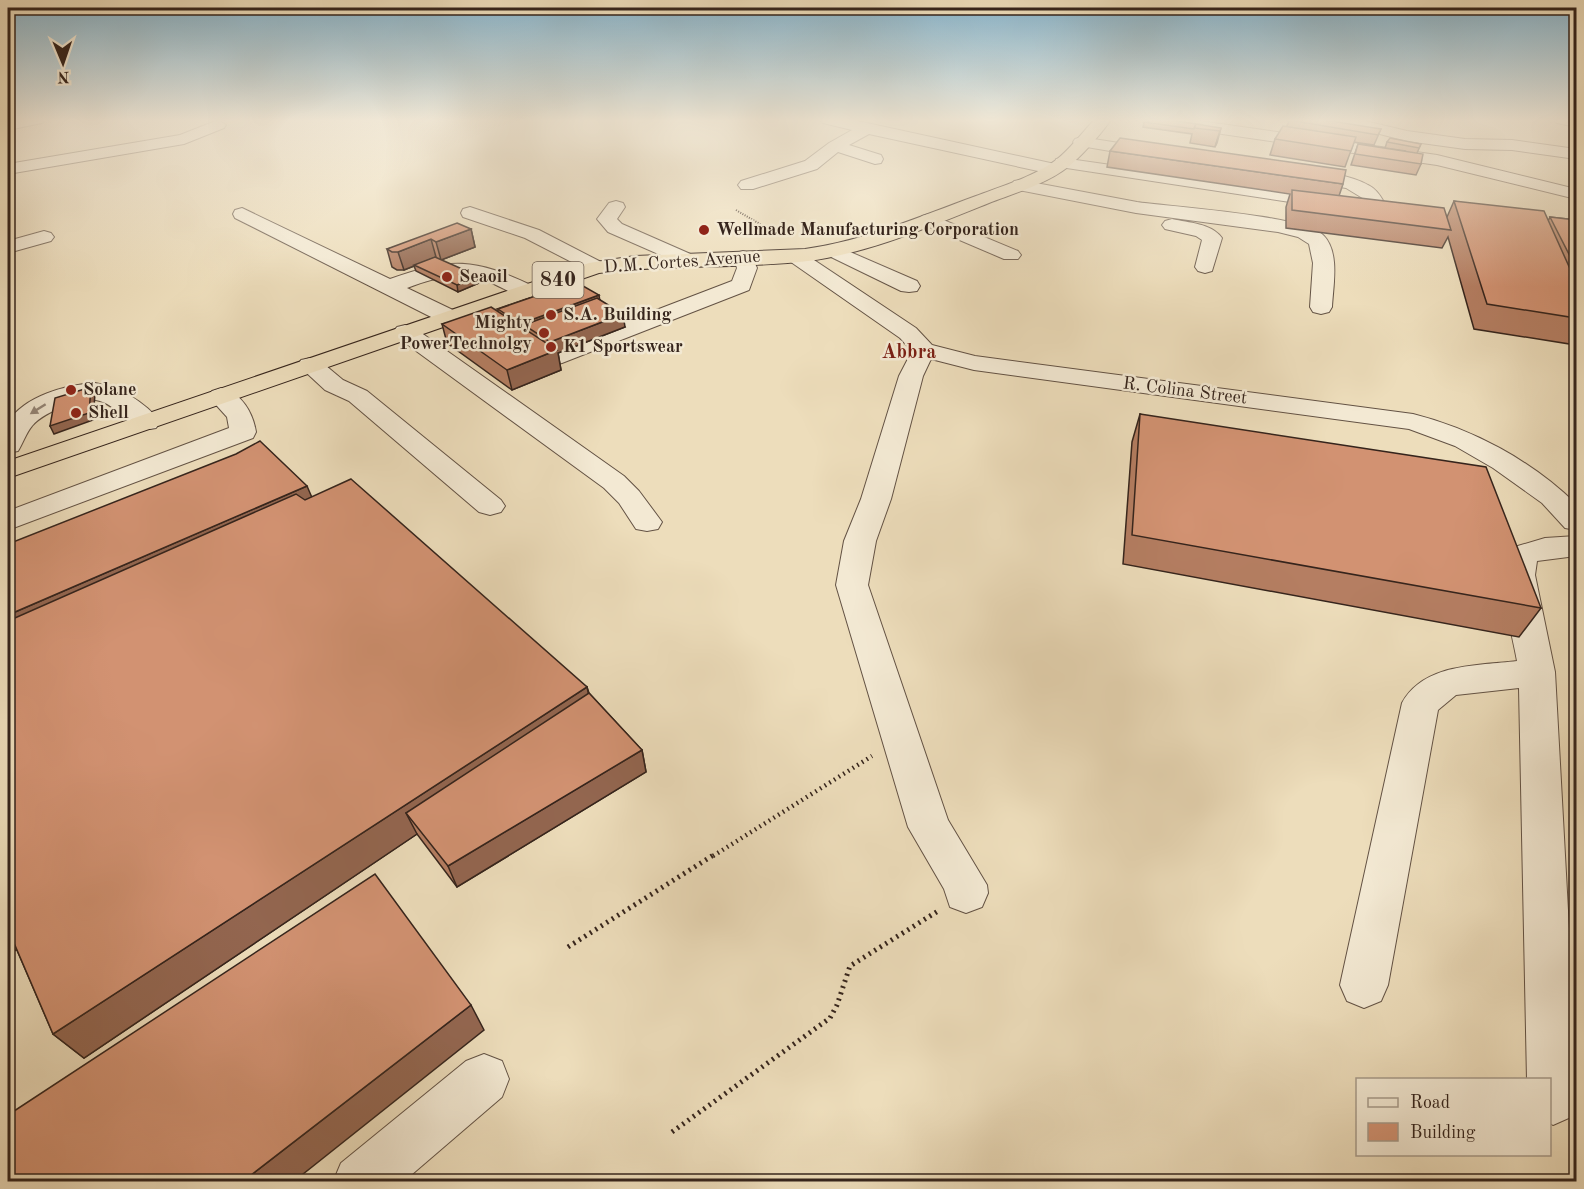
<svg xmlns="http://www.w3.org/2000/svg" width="1584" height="1189" viewBox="0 0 1584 1189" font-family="'Old Standard TT',serif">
  <rect width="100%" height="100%" fill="#edddbb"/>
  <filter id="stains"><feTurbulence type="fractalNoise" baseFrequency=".00333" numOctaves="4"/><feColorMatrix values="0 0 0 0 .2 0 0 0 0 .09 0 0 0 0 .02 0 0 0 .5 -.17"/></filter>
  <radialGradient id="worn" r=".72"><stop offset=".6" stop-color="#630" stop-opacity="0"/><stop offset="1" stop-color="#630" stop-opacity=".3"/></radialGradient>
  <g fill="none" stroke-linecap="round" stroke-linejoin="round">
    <g stroke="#635244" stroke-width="2">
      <path id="minor" d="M8,120H45L42,123L8,130Z
        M218,120L226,125L224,128L184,144L8,174V164L180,135Z
        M820,120H850L867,123L1055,164L1056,159L1062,158L1343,198L1364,199L1346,188L1300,180L1294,179L1291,175L1294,171C1311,167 1353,176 1368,185C1376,189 1380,195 1384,202L1382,206L1362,211L1343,210L1060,167L1058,173L1052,174L869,134L849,145L881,155L883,159L881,163L875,164L838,152L817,169L753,189H741L738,185L741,181L805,161L829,143L852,130L823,123Z
        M1152,120H1193L1437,155L1576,189V199L1437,165L1160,125Z
        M1334,120H1361L1407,131L1465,139L1512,140L1576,149V159L1512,150L1465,149L1407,141L1337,123Z
        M1554,120H1576V127L1557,123Z
        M1081,137L1157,149L1165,154L1157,159L1075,145L1073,142L1075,139Z
        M1020,180C1059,187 1098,195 1137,202C1171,207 1305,215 1324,236C1340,253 1333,286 1332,307L1329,312L1321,314L1313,312L1310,307L1313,263L1309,244L1298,237L1278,232L1136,213L1014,189L1011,185L1014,181Z
        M616,201L623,203L625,207L617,219L622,224L695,256L698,260L695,264L688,266L681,264L608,232L597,219L609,203Z
        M470,207L539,230L603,263L606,267L603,271L596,273L589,271L525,238L463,217L461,213L463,209Z
        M242,208L390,279C451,257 474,258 533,286L536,291L533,296L525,298C514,295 505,289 494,284C463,271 438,276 407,288L457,312L460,317L457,322L449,324L441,322L235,218L233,214L235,210Z
        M929,214L1018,251L1021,255L1018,259H1004L922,224L919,220L922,216Z
        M1172,219C1189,223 1211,223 1222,238L1212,271L1205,273L1198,271L1195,267L1202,240L1196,236L1165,229L1162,225L1165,221Z
        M44,231L51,233L54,237L51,241L8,253V241Z
        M834,245L917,281L920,286L917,291L909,292L901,291L827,255L824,251L827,247Z
        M795,250L802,252L916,328L932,345L975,356L1413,414C1473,429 1532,461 1576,504V530L1565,528L1542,503L1493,468L1455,446L1409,429L974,370L931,359L923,376L891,499L876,541L868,585L948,820L987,885L988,893L982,907L966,913L950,907L944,889L908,827L836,585L844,541L861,499L899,376L912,351L900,338L788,260L785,256L788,252Z
        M743,251L750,253L757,268L749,290L562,363L553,365L544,363L541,358L544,353L732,281L737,268L733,257L736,253Z
        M405,325L413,327L624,476L639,491L662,522L658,529L647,531L636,529L619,503L604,488L397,337L393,332L397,327Z
        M310,358L319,360L343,380L367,391L501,500L505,506L501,512L490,515L479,512L349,401L325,390L298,365L301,360Z
        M95,383C119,387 146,402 160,422L156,428C117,437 121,381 63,406C53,411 39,417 32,426C26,433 23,443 18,451L8,453V422C25,396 65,385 95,383Z
        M221,388C242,393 253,413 256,432L253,438L8,530V511L229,428L227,417L208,396L212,391Z
        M1576,536V556L1537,561L1535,575L1555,672L1576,1057V1105L1571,1117L1553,1125L1550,1123V1080H1527L1519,688L1456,695L1438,710L1388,985L1381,1001L1364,1008L1347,1001L1340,985L1402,703C1424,663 1477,666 1517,661C1512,631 1494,574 1511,548L1545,538Z
        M484,1054L502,1061L509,1079L502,1097L403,1182H333L341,1163L466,1061Z"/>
    </g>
    <g stroke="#35241c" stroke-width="2">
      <path id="highway" d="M1094,120H1111C1099,136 1083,155 1068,167C1046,184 1015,193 989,203C931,226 870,253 808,261C739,269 669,264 599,273L8,478V461L589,263L635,256L805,249C864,241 921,216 976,196C1002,186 1033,177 1056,160C1070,149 1082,133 1094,120Z"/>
    </g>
    <path stroke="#35241c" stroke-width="2" stroke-dasharray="1 1.5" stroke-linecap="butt" d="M736,210L777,234"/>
    <path stroke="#35241c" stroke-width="4.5" stroke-dasharray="1.5 4" stroke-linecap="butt" d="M713,856L872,756"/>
    <path stroke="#35241c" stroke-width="5" stroke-dasharray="2 4.5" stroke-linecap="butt" d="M568,947L715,854
      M672,1132L830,1018L837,1005L850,966L938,911"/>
    <use href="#minor" fill="#f3e9d3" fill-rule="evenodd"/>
    <use href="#highway" fill="#edddbb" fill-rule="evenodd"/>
  </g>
  <path fill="#b57e62" stroke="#35241c" stroke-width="1.5" d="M1289,120L1381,129L1374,145L1354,142L1345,167L1270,155L1275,139L1287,126Z
    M1144,122L1221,128L1215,147L1190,143L1192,134L1143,127Z
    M1387,142L1421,144L1417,153L1421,164L1416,175L1351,165L1358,144L1406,151L1385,148Z
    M1110,151L1343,184L1339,196L1447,217L1454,201L1548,221L1550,217L1576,220V345L1474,329L1448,237L1442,248L1286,228V207L1290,194L1107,167Z
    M471,229L475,247L441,260L479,283L458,292L416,271L414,266L404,270H397L392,267L387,249Z
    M600,300L625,327L558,353L561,370L512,390L447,343L442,324L498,311V309Z
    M1140,414L1541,608L1519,637L1123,564L1132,442Z
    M311,497L587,687L589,693L642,750L646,772L457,887L417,834L84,1058L53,1034L17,950Z"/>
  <path fill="#936650" stroke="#35241c" stroke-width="1.5" d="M1221,128L1217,143L1215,147L1220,131Z
    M471,229L475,247L441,260L436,242Z
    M431,239L436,257L404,270L398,252Z
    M478,276L479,283L458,292L457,285Z
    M599,295L601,308L524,325L526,336L523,337L520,324Z
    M623,314L625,327L558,353L561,370L512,390L507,370L552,352L550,342Z
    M91,387L95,394L93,420L54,434L50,426Z
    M307,486L319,514L8,654V615Z
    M587,687L593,716L406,813L417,834L84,1058L53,1034Z
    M642,750L646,772L457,887L448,866Z
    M8,920L31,941L8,955Z
    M471,1005L484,1030L293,1182H242Z"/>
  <path fill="#d29272" stroke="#35241c" stroke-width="1.5" d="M1146,120H1169L1204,125L1196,124L1194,129L1144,122Z
    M1289,120H1325L1381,129L1378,135Z
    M1196,124L1221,128L1220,131L1194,128Z
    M1283,126L1356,137L1351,151L1275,139Z
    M1120,138L1346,170L1343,184L1110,151Z
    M1390,138L1421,144L1419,148L1387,142Z
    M1358,144L1423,154L1421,164L1355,154Z
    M1292,190L1444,208L1451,230L1292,210Z
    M1454,201L1544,211L1576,282V318L1487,304Z
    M1550,217L1576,220V268Z
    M457,223L471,229L436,242L431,239L398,252H392L387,249Z
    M435,257L478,276L457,285L414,265Z
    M576,282L599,295L520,324L498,309Z
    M597,298L623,314L550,342L524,325Z
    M491,307L557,350L507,370L442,324Z
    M91,387L89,413L50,426L55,398Z
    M1140,414L1486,467L1541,608L1132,535Z
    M260,441L307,486L8,615V544L236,454Z
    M351,479L587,687L53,1034L8,929V621L296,494L305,500Z
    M589,693L642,750L448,866L406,813Z
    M375,874L471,1005L242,1182H8V1115Z"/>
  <defs><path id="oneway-solid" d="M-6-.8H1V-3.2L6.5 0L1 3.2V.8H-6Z" transform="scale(1.5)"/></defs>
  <use fill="#948678" href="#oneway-solid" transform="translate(38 409) rotate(148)"/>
  <linearGradient id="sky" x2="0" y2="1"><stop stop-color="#88b7d0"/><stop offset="0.42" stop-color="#f7f0e0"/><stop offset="1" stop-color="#f7f0e0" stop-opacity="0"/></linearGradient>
  <rect width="1584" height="287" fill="url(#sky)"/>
  <g fill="#8f2418" stroke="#f3e9d3" stroke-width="2">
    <circle cx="704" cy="230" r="6"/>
    <circle cx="447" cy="277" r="6"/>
    <circle cx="551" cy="315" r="6"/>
    <circle cx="544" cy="333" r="6"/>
    <circle cx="551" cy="347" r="6"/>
    <circle cx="71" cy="390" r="6"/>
    <circle cx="76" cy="413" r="6"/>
  </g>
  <g text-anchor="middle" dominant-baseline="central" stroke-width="5" stroke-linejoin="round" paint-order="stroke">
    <g font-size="18" font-weight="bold" fill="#35241c" stroke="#f3e9d3" text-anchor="start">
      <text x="716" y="230">Wellmade Manufacturing Corporation</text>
      <text x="459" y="277">Seaoil</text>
      <text x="563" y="315">S.A. Building</text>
      <text x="532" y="323" text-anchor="end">Mighty<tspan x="532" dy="21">PowerTechnolgy</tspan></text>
      <text x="563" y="347">K1 Sportswear</text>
      <text x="83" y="390">Solane</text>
      <text x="88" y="413">Shell</text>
    </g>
    <g font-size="18" fill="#35241c" stroke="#f3e9d3">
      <text transform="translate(682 262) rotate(-4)">D.M. Cortes Avenue</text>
      <text transform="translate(1185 391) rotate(7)">R. Colina Street</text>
    </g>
    <g font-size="20" font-weight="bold" fill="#7a1f14" stroke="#f3e9d3">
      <text x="909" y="353">Abbra</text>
    </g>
    <rect fill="#f3e9d3" stroke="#6e5f53" stroke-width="1.5" x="532.5" y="262" width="51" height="36" rx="4.5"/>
    <g font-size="21" font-weight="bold" fill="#35241c">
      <text x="558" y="280">840</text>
    </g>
  </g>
  <rect width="1584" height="1189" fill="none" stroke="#edddbb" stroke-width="30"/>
  <rect x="9" y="9" width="1566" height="1171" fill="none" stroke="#35241c" stroke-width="3"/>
  <rect x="15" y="15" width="1554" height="1159" fill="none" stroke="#35241c" stroke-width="1.5"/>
  <rect x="1356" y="1078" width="195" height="78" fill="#f3e9d3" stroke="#a79a8a" stroke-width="1.5"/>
  <rect x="1368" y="1098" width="30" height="9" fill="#f3e9d3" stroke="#a79a8a" stroke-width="1.5"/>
  <text x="1410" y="1108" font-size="18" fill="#35241c">Road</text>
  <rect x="1368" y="1123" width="30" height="18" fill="#d29272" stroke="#a79a8a" stroke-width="1.5"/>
  <text x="1410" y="1138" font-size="18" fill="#35241c">Building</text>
  <g transform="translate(63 63) rotate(178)" stroke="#f3e9d3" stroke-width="4.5" paint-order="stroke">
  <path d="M0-4.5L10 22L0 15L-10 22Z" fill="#35241c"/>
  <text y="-9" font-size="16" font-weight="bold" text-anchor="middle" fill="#35241c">N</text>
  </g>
  <rect width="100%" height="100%" filter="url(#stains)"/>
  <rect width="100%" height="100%" fill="url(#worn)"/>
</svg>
